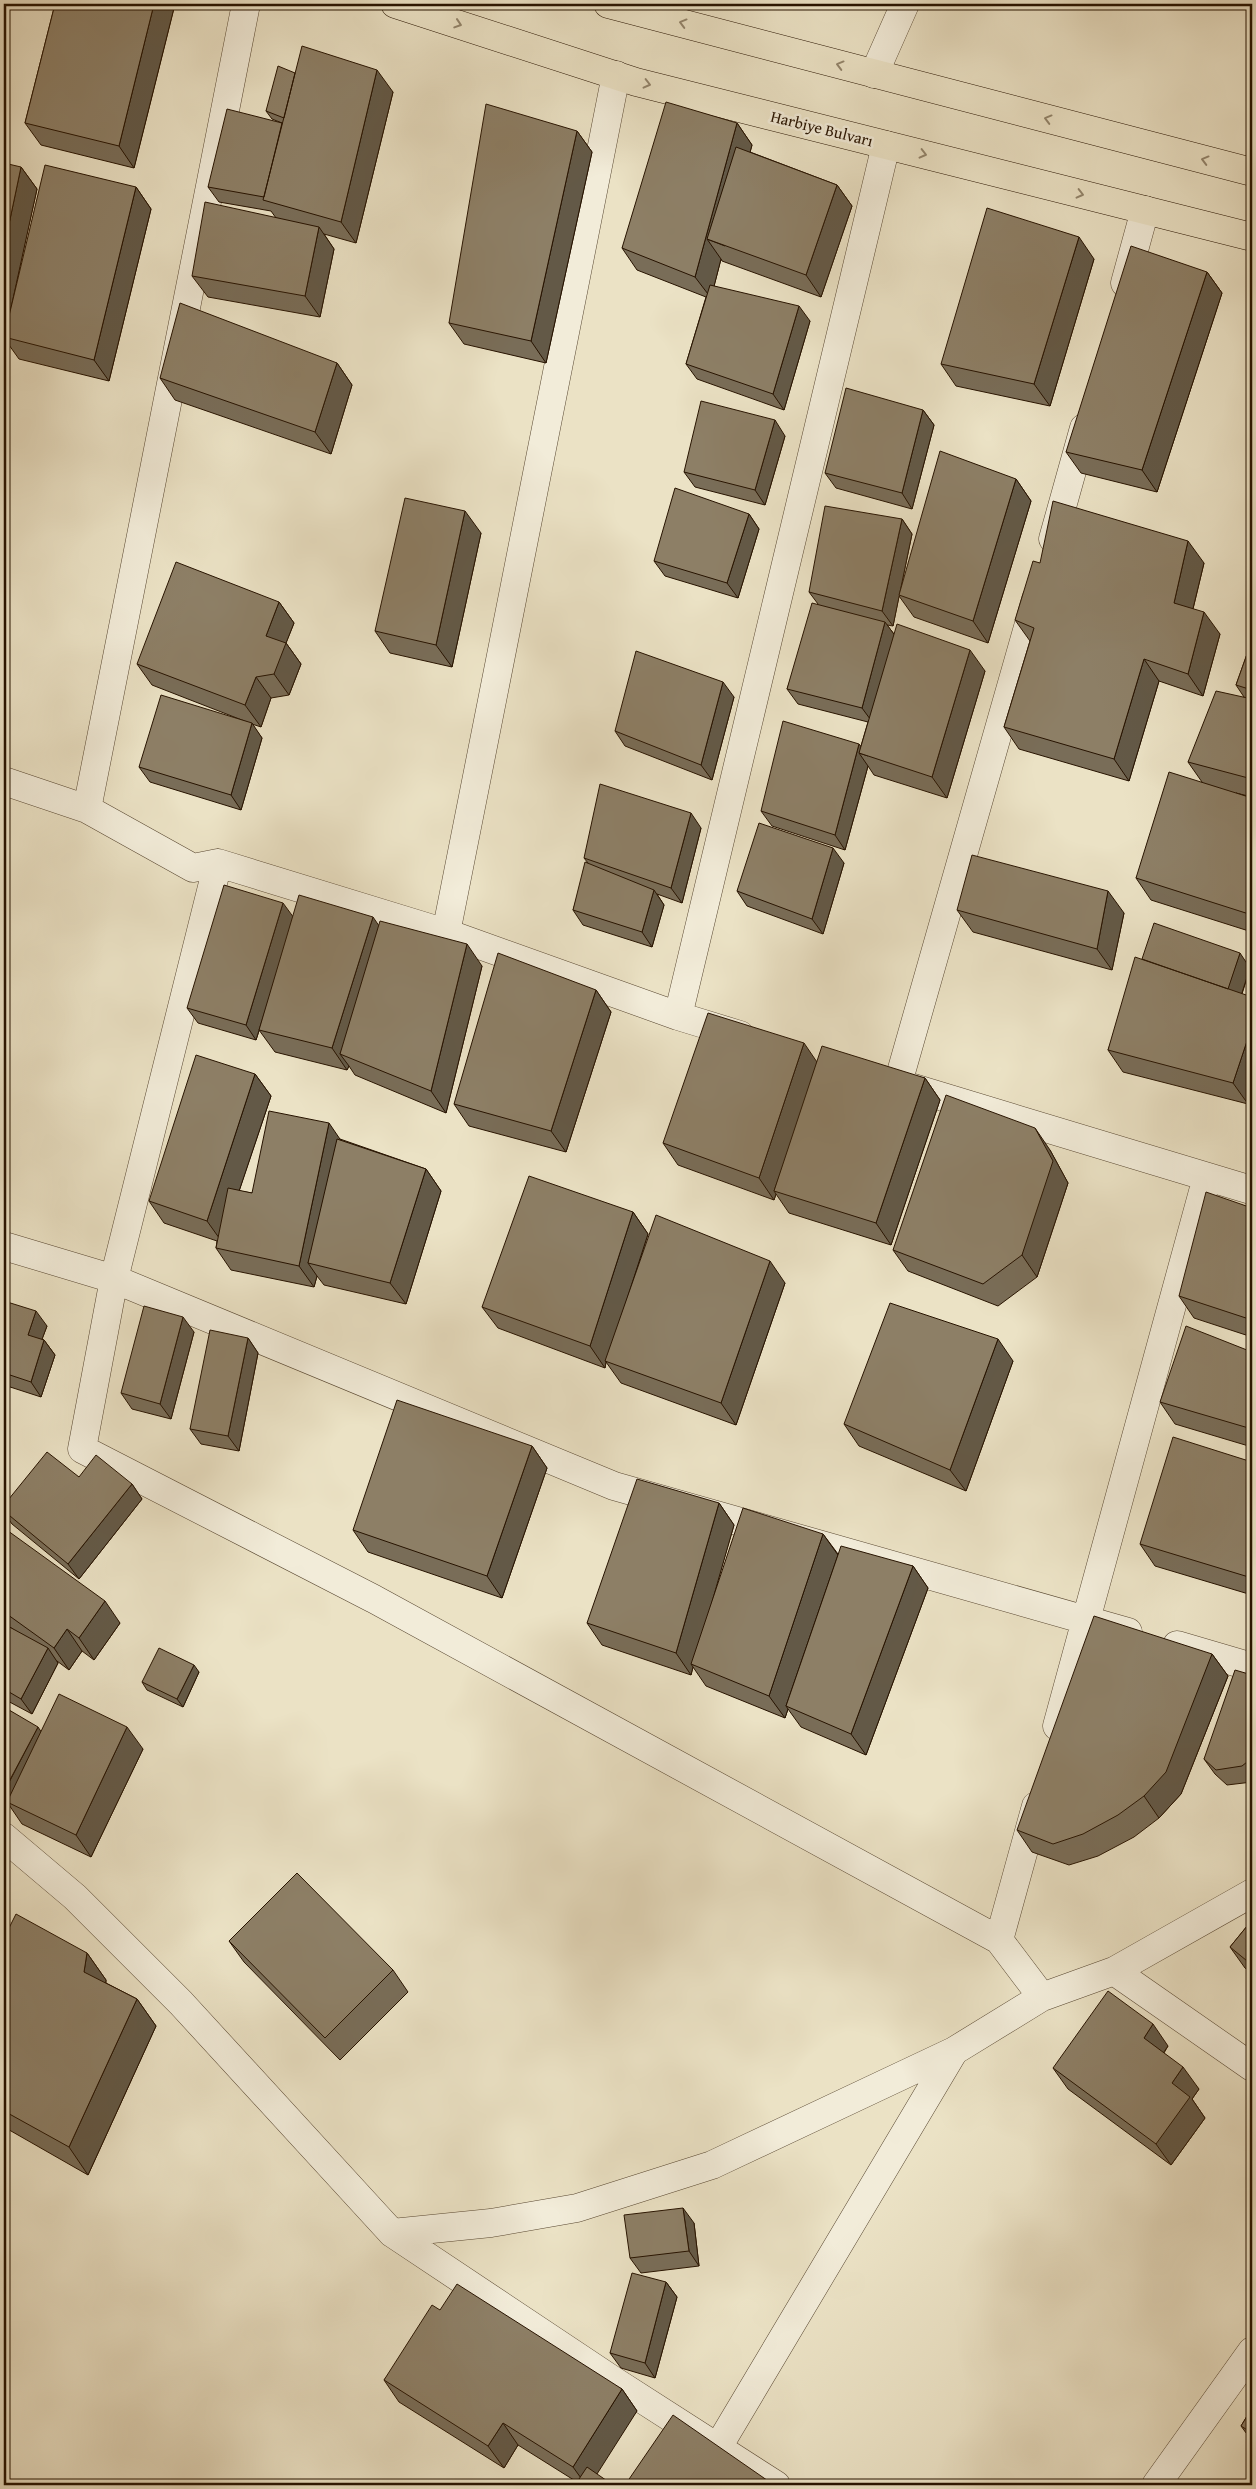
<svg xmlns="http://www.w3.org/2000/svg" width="1256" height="2489" viewBox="0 0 1256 2489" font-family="'Gentium Book Plus',serif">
  <rect width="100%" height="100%" fill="#ebe2c5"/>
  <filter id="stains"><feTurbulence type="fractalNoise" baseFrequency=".004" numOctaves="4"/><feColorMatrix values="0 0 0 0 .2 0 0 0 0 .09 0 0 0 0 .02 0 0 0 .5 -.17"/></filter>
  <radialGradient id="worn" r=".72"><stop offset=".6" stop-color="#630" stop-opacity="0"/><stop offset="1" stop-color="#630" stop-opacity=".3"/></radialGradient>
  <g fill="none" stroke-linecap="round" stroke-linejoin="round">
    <g stroke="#584731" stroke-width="29">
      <path id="minor" d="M874,74L905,4
        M1125,283L1145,210
        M1053,539L1084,428
        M4,781L87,809L193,868L218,863L446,933L678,1016L740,1035
        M87,809L246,4
        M218,863L114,1279L82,1449L374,1599L999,1940L1042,1997
        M446,933L616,75
        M678,1016L886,145
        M898,1083L1036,599
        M900,1084L1251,1190L1252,1186
        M4,1246L114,1279L614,1486L1128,1632
        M1177,1645L1252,1667
        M1057,1726L1207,1177
        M4,1837L75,1897L181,2003L392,2233L614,2381L776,2485
        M999,1940L1036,1806
        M1114,1971L1252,2067
        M392,2233L491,2223L577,2208L712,2165L954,2051L1042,1997L1114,1971L1252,1893
        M718,2447L954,2051
        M1156,2485L1252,2351"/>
    </g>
    <g stroke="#271300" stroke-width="29">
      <path id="major" d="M395,4L636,82L1252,237
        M608,4L1252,172"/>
    </g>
    <use href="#minor" stroke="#f2ecd9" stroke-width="28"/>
    <use href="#major" stroke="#ebe2c5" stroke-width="28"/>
  </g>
  <path fill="#796d58" stroke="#271300" d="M55,4H175L134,168L41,145L25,123Z
    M295,73L393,92L356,243L324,234L334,249L320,317L208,297L192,276L276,218L271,211L219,202L208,187L282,123L272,119L266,111Z
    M737,123L752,145L750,152L837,185L852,206L821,297L722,261L721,259L714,286L810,321L784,410L697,379L686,364L706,297L637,270L622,248Z
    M577,131L592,152L546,363L464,344L449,323Z
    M21,167L37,189L13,296L136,187L151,209L109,381L19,359L4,338Z
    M1094,259L1050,406L956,386L941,364Z
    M1207,272L1222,293L1157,492L1081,473L1066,452Z
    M337,363L352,385L331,454L175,400L160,378Z
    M923,410L934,425L912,509L836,488L825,473Z
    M785,436L765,505L695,487L684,472Z
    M1016,479L1031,501L988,643L914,617L899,596L893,626L887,625L894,634L985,671L947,798L874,775L868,766L845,850L772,826L761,811L861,746L868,722L798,704L787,689L818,604L809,592L902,519L912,534L901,587Z
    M749,514L759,529L738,598L665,576L654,561Z
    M481,533L452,667L390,653L375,631Z
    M1204,563L1193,609L1220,634L1203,696L1159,681L1129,781L1019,749L1004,727L1030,641L1015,620Z
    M279,602L294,623L286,643L301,664L289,695L271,698L261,727L252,724L262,738L241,810L150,782L139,767L247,722L152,685L137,664Z
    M1252,640V797L1236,793L1252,798V932L1151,900L1136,878L1202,782L1188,762L1244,697L1236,685Z
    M734,697L712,780L625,746L615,731Z
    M701,828L682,903L657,894L664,905L652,947L583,925L573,910L588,863L584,858Z
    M844,863L823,934L747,906L737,891Z
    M957,910L1124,913L1112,970L973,932Z
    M293,917L379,926L482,966L446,1113L355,1075L349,1066L347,1070L275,1052L259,1030L260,1028L256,1040L198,1023L187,1008Z
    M1142,959L1250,968L1242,994L1248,1104L1123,1072L1108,1050Z
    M596,990L611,1012L566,1152L469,1126L454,1104Z
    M817,1062L925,1078L940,1100L891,1245L789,1213L776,1194L774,1200L678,1165L663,1143Z
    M255,1074L271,1096L239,1191L252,1193L340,1139L426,1169L441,1191L406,1304L324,1285L317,1276L314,1287L231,1270L216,1248L217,1241L164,1223L149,1201Z
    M1050,1150L1068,1183L1037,1277L998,1306L908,1271L893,1250Z
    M1252,1208V1337L1194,1318L1179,1296Z
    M633,1212L648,1234L626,1302L785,1283L736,1425L621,1383L606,1362L605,1368L498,1328L482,1307Z
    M4,1301L47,1326L42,1339L44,1340L55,1355L41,1397L4,1385Z
    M194,1332L171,1419L132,1409L121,1393Z
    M248,1338L258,1353L239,1451L201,1444L190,1429Z
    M1252,1352V1447L1175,1424L1160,1402Z
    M1013,1361L966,1491L859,1446L844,1424Z
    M532,1446L547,1468L502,1598L368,1552L353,1530Z
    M1252,1462V1595L1155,1566L1140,1544Z
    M79,1477L132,1484L142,1499L79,1579L12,1524L4,1513V1505Z
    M719,1503L734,1525L714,1593L823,1534L838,1554L913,1566L928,1588L866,1755L801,1727L788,1709L785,1718L706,1686L693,1667L691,1675L602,1645L587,1623Z
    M4,1528L120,1623L94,1660L82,1651L69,1670L57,1661L58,1663L32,1714L4,1699V1624L14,1630L4,1623Z
    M1212,1654L1228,1676L1181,1794L1159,1818L1134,1837L1098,1856L1069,1865L1032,1852L1017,1830Z
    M199,1672L183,1707L147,1690L142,1682Z
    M1252,1675V1782L1227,1785L1215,1774L1204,1759Z
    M4,1707L41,1732L143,1749L91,1857L22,1824L7,1802L4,1799Z
    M1252,1920V1974L1245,1968L1230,1947Z
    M4,1938L87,1953L106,1980V1983L137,1999L156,2026L88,2175L4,2127Z
    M229,1941L393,1970L408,1992L340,2060L244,1962Z
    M1168,2046L1164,2053L1199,2089L1192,2099L1205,2118L1171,2165L1068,2089L1053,2068Z
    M694,2223L699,2266L641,2273L630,2258Z
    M666,2282L677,2297L655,2378L621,2368L610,2353Z
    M440,2310L622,2389L637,2411L577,2482L518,2445L504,2468L399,2402L384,2380Z
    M1252,2408V2441L1241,2426Z"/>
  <path fill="#635947" stroke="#271300" d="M154,4H175L134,168L119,146Z
    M377,70L393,92L356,243L341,222Z
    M737,123L752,145L725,246L707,239L721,259L711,298L695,277Z
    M577,131L592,152L546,363L531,341Z
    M21,167L37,189L4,340V248Z
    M837,185L852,206L821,297L806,275Z
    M136,187L151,209L109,381L94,360Z
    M319,227L334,249L320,317L305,296Z
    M1079,237L1094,259L1050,406L1034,384Z
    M1207,272L1222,293L1157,492L1142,470Z
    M799,306L810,321L784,410L773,394Z
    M337,363L352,385L331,454L315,432Z
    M923,410L934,425L912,509L902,493Z
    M775,420L785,436L765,505L755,490Z
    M1016,479L1031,501L988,643L973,621Z
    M465,511L481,533L452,667L436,645Z
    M749,514L759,529L738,598L727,583Z
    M902,519L912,534L893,626L882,611Z
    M1188,541L1204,563L1189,625L1174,603Z
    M279,602L294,623L286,643L301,664L289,695L274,674L266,636Z
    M1204,612L1220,634L1203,696L1188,674Z
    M885,622L896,637L873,723L862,708Z
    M970,650L985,671L947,798L932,777Z
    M1144,659L1159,681L1129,781L1114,759Z
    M256,677L271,698L261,727L245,705Z
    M723,682L734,697L712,780L701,765Z
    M252,723L262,738L241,810L231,795Z
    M859,744L868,756L859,753L868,766L845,850L835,835Z
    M691,813L701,828L682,903L671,888Z
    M833,848L844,863L823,934L812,919Z
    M654,890L664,905L652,947L642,932Z
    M1108,891L1124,913L1112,970L1097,949Z
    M283,903L294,918L256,1040L246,1025Z
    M373,917L388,939L340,1054L349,1066L347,1070L332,1048Z
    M467,944L482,966L446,1113L431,1091Z
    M1240,953L1250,968L1237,1008L1226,993Z
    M596,990L611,1012L566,1152L551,1131Z
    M1252,1026V1093L1248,1104L1233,1083Z
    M804,1043L819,1065L774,1191L776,1194L774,1200L759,1178Z
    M255,1074L271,1096L222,1242L207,1221Z
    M925,1078L940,1100L891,1245L876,1223Z
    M329,1123L344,1145L308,1263L317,1276L314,1287L299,1266Z
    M1035,1128L1050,1150L1068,1183L1037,1277L1022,1255Z
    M426,1169L441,1191L406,1304L390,1283Z
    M633,1212L648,1234L607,1361H605L606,1362L605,1368L590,1346Z
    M770,1261L785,1283L736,1425L721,1403Z
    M36,1311L47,1326L38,1350L28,1335Z
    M183,1317L194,1332L171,1419L160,1404Z
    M248,1338L258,1353L239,1451L228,1436Z
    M998,1339L1013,1361L966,1491L950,1470Z
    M44,1340L55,1355L41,1397L31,1382Z
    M532,1446L547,1468L502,1598L487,1576Z
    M132,1484L142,1499L79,1579L68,1564Z
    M719,1503L734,1525L694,1665L691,1664L693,1667L691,1675L676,1653Z
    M823,1534L838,1555L786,1706L788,1709L785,1718L769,1696Z
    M913,1566L928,1588L866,1755L851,1734Z
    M105,1601L120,1623L94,1660L79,1638Z
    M67,1629L82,1651L69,1670L54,1648Z
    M48,1648L58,1663L32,1714L21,1699Z
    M1212,1654L1228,1676L1181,1794L1159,1818L1144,1796Z
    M194,1665L199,1672L183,1707L177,1699Z
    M38,1727L48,1742L13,1805L4,1792Z
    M127,1727L143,1749L91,1857L76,1835Z
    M87,1953L106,1980L103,1999L84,1972Z
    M137,1999L156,2026L88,2175L69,2147Z
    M1153,2024L1168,2046L1159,2059L1144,2038Z
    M1183,2067L1199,2089L1192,2099L1205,2118L1171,2165L1156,2144L1172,2083Z
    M683,2208L694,2223L699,2266L689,2251Z
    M666,2282L677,2297L655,2378L645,2363Z
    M622,2389L637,2411L590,2485H586L573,2467Z
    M503,2423L518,2445L504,2468L488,2446Z"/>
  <path fill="#8d7f66" stroke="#271300" d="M55,4H154L119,146L25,123Z
    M302,46L377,70L341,222L263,200Z
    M278,66L295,73L284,118L266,111Z
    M666,102L737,123L695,277L622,248Z
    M486,104L577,131L531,341L449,323Z
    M227,109L282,123L264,197L208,187Z
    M736,147L837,185L806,275L707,239Z
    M4,163L21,167L4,248Z
    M45,165L136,187L94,360L4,337Z
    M205,202L319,227L305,296L192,276Z
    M987,208L1079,237L1034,384L941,364Z
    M1131,246L1207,272L1142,470L1066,452Z
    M710,285L799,306L773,394L686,364Z
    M180,303L337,363L315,432L160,378Z
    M846,388L923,410L902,493L825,473Z
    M701,401L775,420L755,490L684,472Z
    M940,451L1016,479L973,621L899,595Z
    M675,488L749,514L727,583L654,561Z
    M405,498L465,511L436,645L375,631Z
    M1053,501L1188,541L1174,603L1204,612L1188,674L1144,659L1114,759L1004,727L1034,628L1015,620L1033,561L1040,563Z
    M825,506L902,519L882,611L809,592Z
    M176,562L279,602L266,636L286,643L274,674L256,677L245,705L137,664Z
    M812,603L885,622L862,708L787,689Z
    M897,624L970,650L932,777L859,753Z
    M1252,640V690L1236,685Z
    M636,651L723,682L701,765L615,731Z
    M1216,691L1252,699V779L1188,762Z
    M161,695L252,723L231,795L139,767Z
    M783,721L859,744L835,835L761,811Z
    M1169,772L1252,798V915L1136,878Z
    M600,784L691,813L671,888L584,858Z
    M759,823L833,848L812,919L737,891Z
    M972,855L1108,891L1097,949L957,910Z
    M585,862L654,890L642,932L573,910Z
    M224,885L283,903L246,1025L187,1008Z
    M299,895L373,917L332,1048L259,1030Z
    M380,921L467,944L431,1091L340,1054Z
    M1154,923L1240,953L1228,989L1142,959Z
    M498,953L596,990L551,1131L454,1104Z
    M1135,957L1252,997V1026L1233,1083L1108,1050Z
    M708,1013L804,1043L759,1178L663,1143Z
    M822,1046L925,1078L876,1223L774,1191Z
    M196,1055L255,1074L207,1221L149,1201Z
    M946,1095L1035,1128L1053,1161L1022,1255L983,1284L893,1250Z
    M269,1111L329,1123L299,1266L216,1248L228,1188L252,1193Z
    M337,1139L426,1169L390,1283L308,1263Z
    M529,1176L633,1212L590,1346L482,1307Z
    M1206,1192L1252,1208V1320L1179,1296Z
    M656,1215L770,1261L721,1403L605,1361Z
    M4,1301L36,1311L28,1335L44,1340L31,1382L4,1373Z
    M890,1303L998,1339L950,1470L844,1424Z
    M144,1306L183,1317L160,1404L121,1393Z
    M1186,1326L1252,1352V1429L1160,1402Z
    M210,1330L248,1338L228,1436L190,1429Z
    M397,1400L532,1446L487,1576L353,1530Z
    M1173,1437L1252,1462V1578L1140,1544Z
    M47,1452L79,1477L96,1455L132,1484L68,1564L4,1511V1505Z
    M637,1479L719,1503L676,1653L587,1623Z
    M743,1508L823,1534L769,1696L691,1664Z
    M4,1528L105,1601L79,1638L67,1629L54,1648L4,1612Z
    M841,1546L913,1566L851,1734L786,1706Z
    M1094,1616L1212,1654L1166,1772L1144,1796L1118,1815L1083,1834L1053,1844L1017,1830Z
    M4,1624L48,1648L21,1699L4,1689Z
    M159,1648L194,1665L177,1699L142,1682Z
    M1235,1670L1252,1675V1758L1242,1766L1216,1770L1204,1759Z
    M59,1694L127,1727L76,1835L7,1802Z
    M4,1707L38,1727L4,1791Z
    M297,1873L393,1970L325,2038L229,1941Z
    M16,1914L87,1953L84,1972L137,1999L69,2147L4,2111V1938Z
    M1252,1920V1965L1230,1947Z
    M1108,1991L1153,2024L1144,2038L1183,2067L1172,2083L1190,2097L1156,2144L1053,2068Z
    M683,2208L689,2251L630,2258L624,2215Z
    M632,2273L666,2282L645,2363L610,2353Z
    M457,2284L622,2389L573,2467L503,2423L488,2446L384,2380L432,2305L440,2310Z
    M1252,2408V2433L1241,2426Z
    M673,2415L774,2485H625Z
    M587,2467L613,2485H575Z"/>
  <defs><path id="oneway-chevron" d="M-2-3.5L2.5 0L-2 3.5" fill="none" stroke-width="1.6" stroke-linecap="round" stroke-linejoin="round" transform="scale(1.25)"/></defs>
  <g stroke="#93856c">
    <use href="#oneway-chevron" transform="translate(683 23) rotate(-165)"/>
    <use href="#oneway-chevron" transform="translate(458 24) rotate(18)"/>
    <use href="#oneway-chevron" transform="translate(840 65) rotate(-165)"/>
    <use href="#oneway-chevron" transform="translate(647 84) rotate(14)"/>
    <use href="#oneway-chevron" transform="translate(1048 119) rotate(-165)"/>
    <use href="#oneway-chevron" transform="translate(923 154) rotate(14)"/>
    <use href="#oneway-chevron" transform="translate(1205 160) rotate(-165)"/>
    <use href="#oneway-chevron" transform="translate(1080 194) rotate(14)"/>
  </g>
  <g text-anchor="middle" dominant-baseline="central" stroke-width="5" stroke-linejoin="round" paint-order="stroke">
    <g font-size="16" fill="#271300" stroke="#f2ecd9">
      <text transform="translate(822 128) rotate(14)">Harbiye Bulvarı</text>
    </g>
  </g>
  <rect width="1256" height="2489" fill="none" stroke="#ebe2c5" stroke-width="20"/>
  <rect x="5" y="5" width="1246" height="2479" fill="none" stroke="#271300" stroke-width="2.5"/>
  <rect x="10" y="10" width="1236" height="2469" fill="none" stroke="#271300"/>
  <rect width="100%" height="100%" filter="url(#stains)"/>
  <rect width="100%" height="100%" fill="url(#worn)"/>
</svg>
